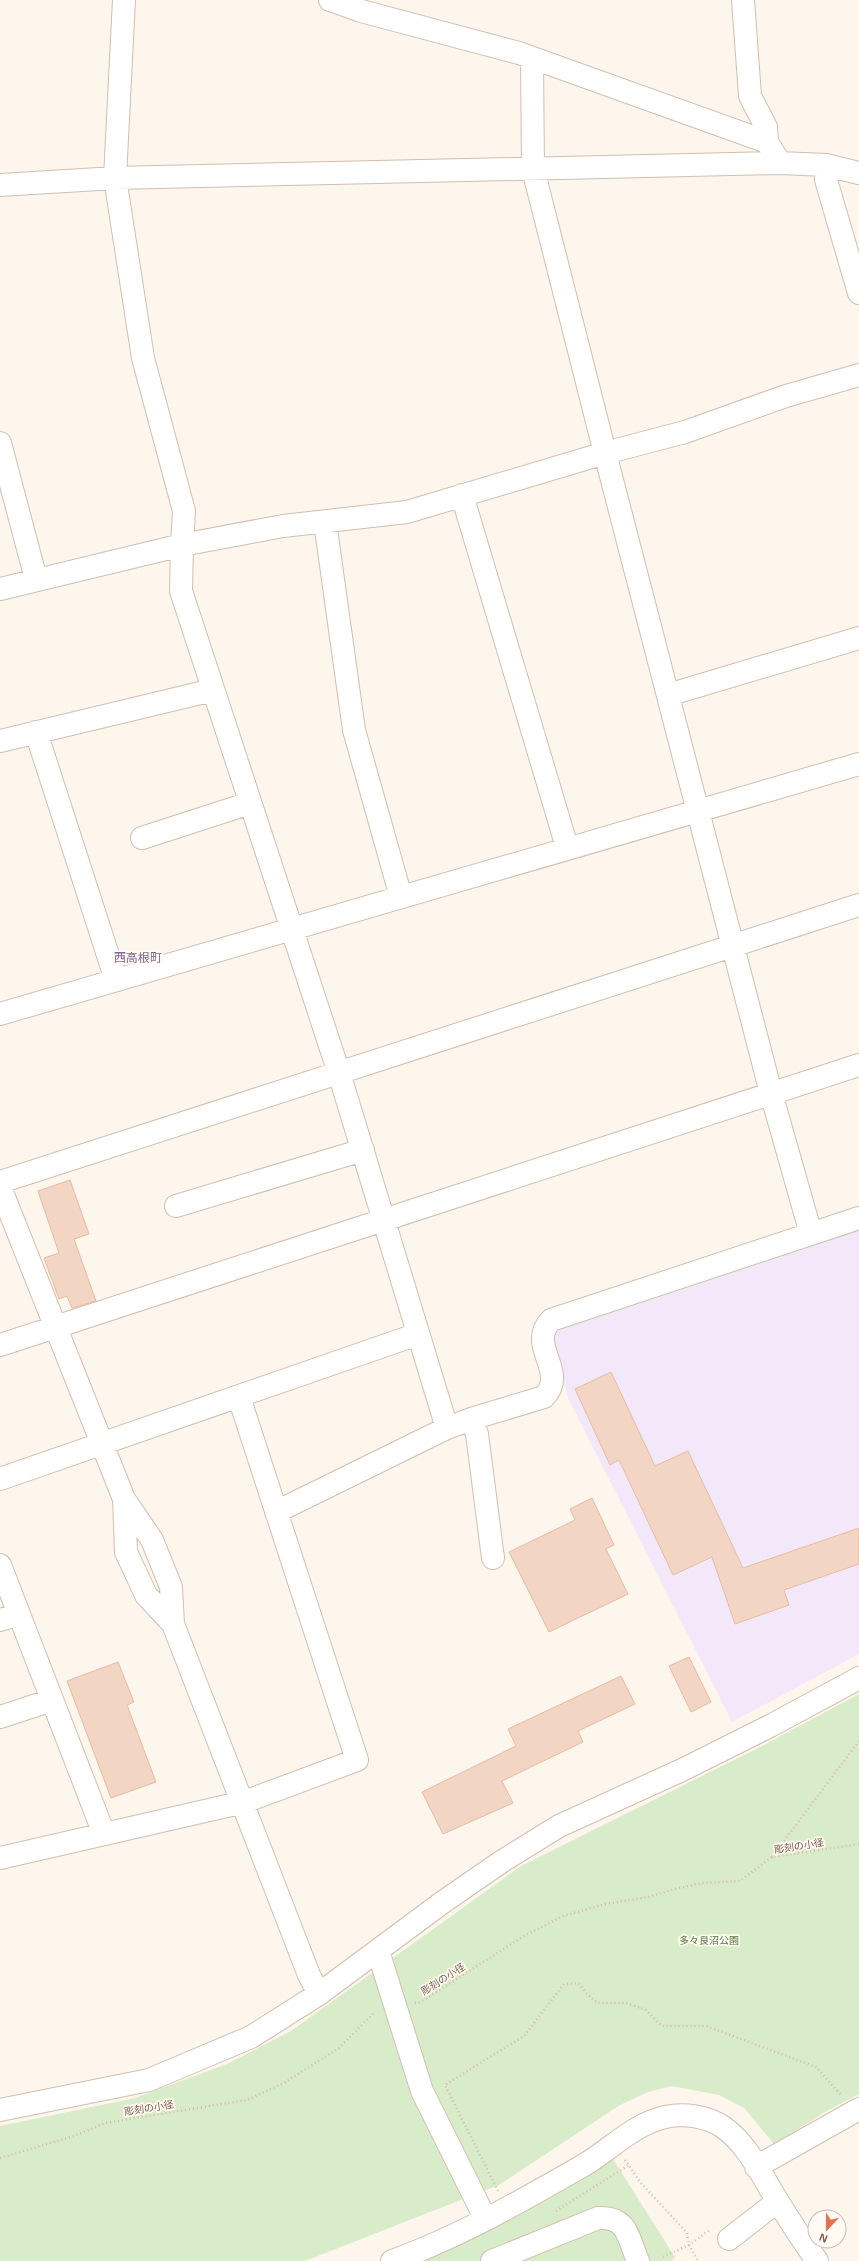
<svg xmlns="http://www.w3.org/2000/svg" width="859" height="2261" viewBox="0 0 859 2261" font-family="Helvetica,'Noto Sans JP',sans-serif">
  <rect width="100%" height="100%" fill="#fdf6ec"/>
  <path fill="#f3e8fa" d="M859,1226V1654L732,1722L568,1398L553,1340L557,1326Z"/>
  <path fill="#d8ecc9" d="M859,1694V2094L825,2112L774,2144L744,2108L719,2095L672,2086L648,2092L620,2105L499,2185L305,2261H0V2126L135,2098L227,2064L291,2031L521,1866L762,1746Z
    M611,2156L675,2257L672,2261H415L478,2236Z"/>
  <path fill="#f3d5c3" stroke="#e6bba3" d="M70,1180L89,1234L74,1239L96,1301L72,1308L67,1296L59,1299L44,1258L59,1253L38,1191Z
    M611,1372L655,1466L688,1451L743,1568L859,1528V1564L784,1590L789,1605L735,1624L712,1557L673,1575L619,1460L610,1465L575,1389Z
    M592,1498L614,1545L606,1549L628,1594L549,1632L509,1552L575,1520L570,1509Z
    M689,1657L711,1702L691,1712L669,1666Z
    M118,1662L134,1702L127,1705L156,1782L111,1798L67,1681Z
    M621,1676L635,1704L578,1731L583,1742L502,1781L513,1803L443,1834L422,1792L516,1746L508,1729Z"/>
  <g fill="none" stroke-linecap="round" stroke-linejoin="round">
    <g stroke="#d1beb0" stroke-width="24">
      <path id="minor" d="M124,0L115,178L143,358L184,511L182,545L283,526L407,512L605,453L685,432L786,396L859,375
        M330,0L361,11L519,53L767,142L780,163
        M743,0L750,96L766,127L767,142
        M532,58L533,169L605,453L771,1093L811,1234
        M826,165V180L859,293
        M0,185L115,178L780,163L826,165L859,173
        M0,443L36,579
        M462,495L567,847
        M325,522L354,730L401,897
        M0,589L182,545L181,591L339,1073L447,1428
        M668,695L859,638
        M36,732L116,980
        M0,741L213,690
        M142,838L250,803
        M0,1014L859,764
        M0,1182L859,905
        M0,1187L124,1499L152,1540L171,1587L173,1624L309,1975L319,1994
        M176,1206L363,1150
        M0,1345L859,1065
        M471,1419L477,1434L493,1558
        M0,1479L418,1334
        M124,1499L126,1552L146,1595L173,1624
        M276,1512L447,1428L471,1419L544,1397C569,1371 526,1346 551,1320L859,1218
        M0,1565L104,1834
        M0,1620L19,1614
        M0,1717L52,1700
        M0,1858L244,1802L357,1760L239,1397
        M378,1951L422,2091L485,2218
        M0,2110L149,2080L251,2037L319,1994L443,1902L501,1862L559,1826L682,1770L770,1726L859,1678
        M756,2167L859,2109
        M729,2239L778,2201
        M392,2261C459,2237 523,2200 584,2165C611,2149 634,2124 665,2117C684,2113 707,2116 723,2127C747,2143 762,2176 777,2200C790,2221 803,2241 817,2261
        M492,2261L598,2218C628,2216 628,2238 638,2261"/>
    </g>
    <path stroke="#d9b8a5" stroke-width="2.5" stroke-dasharray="1 3" stroke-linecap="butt" d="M772,1857L859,1741
      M415,2003H419L524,1936L563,1916L605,1904L649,1897L675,1889L702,1883L740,1881L772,1857L859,1844
      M0,2158L74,2136L105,2123L247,2100L284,2083L339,2048L375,2012
      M625,2160L641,2183L687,2233L689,2245L698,2261
      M498,2191L445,2085L524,2036L564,1984L578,1983L588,1995L598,2003H626L646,2010L662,2026H706L816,2067L841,2095
      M556,2211L629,2165
      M663,2257L689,2245L711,2229"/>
    <use href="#minor" stroke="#fff" stroke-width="22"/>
  </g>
  <g text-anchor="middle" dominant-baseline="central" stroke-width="3.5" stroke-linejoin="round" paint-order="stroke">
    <g font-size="10" fill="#7a5c4d" stroke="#fffaf3">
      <text transform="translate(799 1846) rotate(-9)">彫刻の小径</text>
      <text transform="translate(443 1979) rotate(-32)">彫刻の小径</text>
      <text transform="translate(149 2108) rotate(-9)">彫刻の小径</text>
    </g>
    <g font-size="10" fill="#537a41" stroke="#fffaf3">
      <text x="709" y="1940">多々良沼公園</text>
    </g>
    <g font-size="12" fill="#846695" stroke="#fffaf3">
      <text x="138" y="958">西高根町</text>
    </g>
  </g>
  <g transform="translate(827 2229) rotate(202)"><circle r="19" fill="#fffaf3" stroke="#cabbb1"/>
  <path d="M0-3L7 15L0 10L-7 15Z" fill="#e76f51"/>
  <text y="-6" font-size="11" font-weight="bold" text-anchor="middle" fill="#7a5c4d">N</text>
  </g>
</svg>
